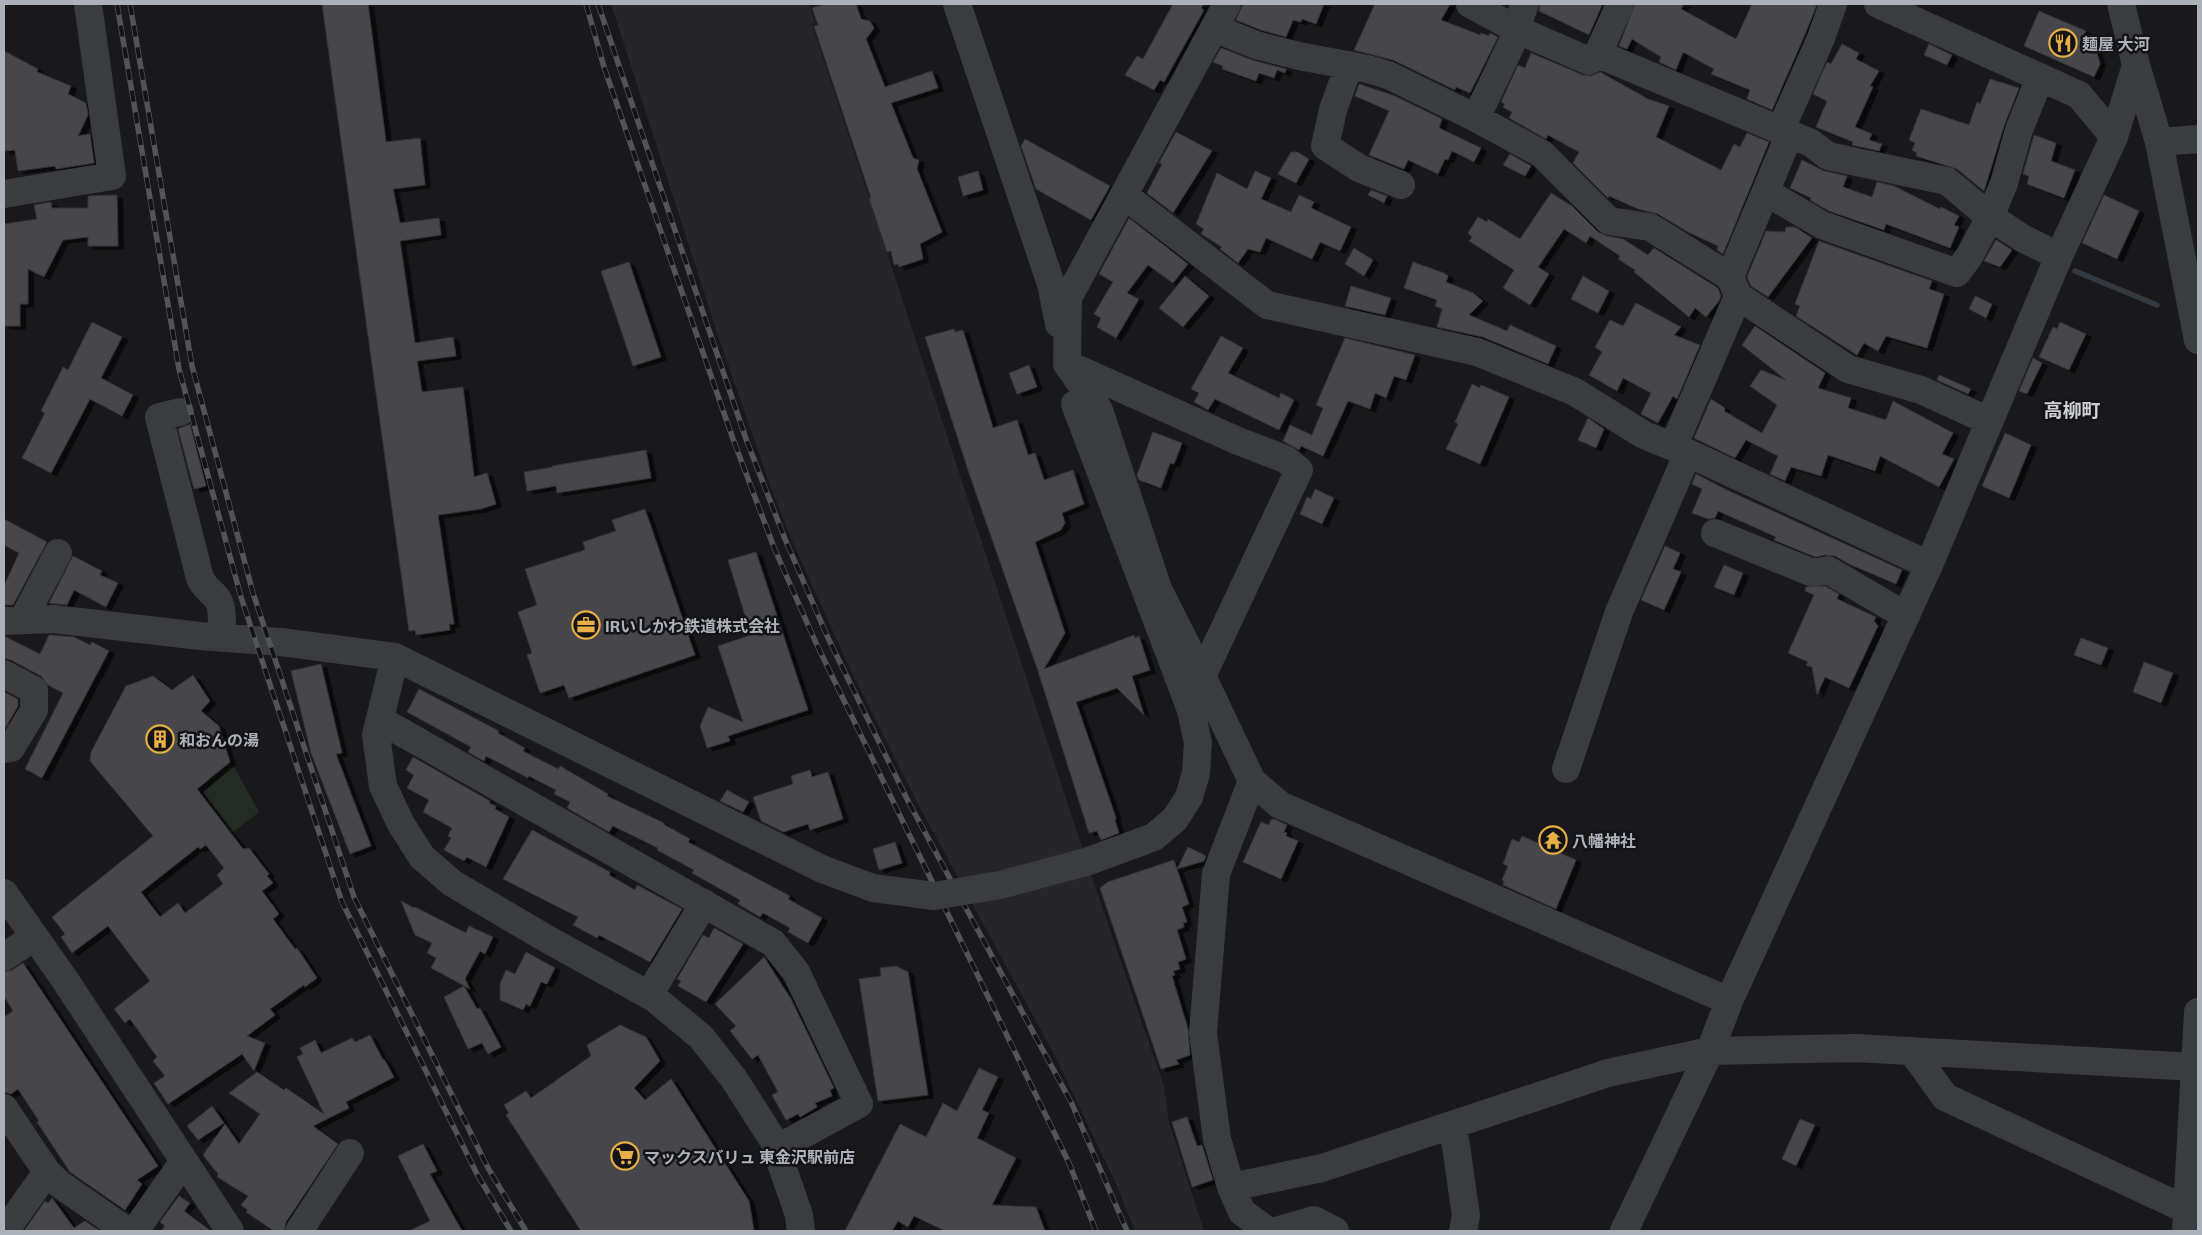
<svg xmlns="http://www.w3.org/2000/svg" width="2202" height="1235" viewBox="0 0 2202 1235" font-family="'Exo 2','Noto Sans JP',sans-serif">
  <defs>
    <filter id="shadow"><feDropShadow dx="5.5" dy="3" stdDeviation="0" flood-color="#0009"/></filter>
  </defs>
  <rect width="100%" height="100%" fill="#19191b"/>
  <path fill="#262628" d="M611,4H809L815,23L812,24L1090,872L1164,1086L1169,1122L1204,1231H1135L1117,1186L1055,1056L919,806L850,669L793,543L771,488L717,333Z"/>
  <path fill="#242b25" d="M233,765L259,812L232,833L203,792Z"/>
  <g fill="none" stroke-linecap="round" stroke-linejoin="round">
    <path stroke="#323a41" stroke-width="5.5" d="M2075,271L2157,305"/>
  </g>
  <path fill="#47474b" stroke="#343437" fill-rule="evenodd" filter="url(#shadow)" d="M322,4H368L386,142L420,138L425,185L393,189L400,223L439,218L441,235L400,241L415,343L453,337L456,356L417,361L422,392L463,387L474,477L487,473L496,504L481,509L438,515L454,624H449L450,630L416,635L415,630L409,631Z
    M826,4H856L861,19L870,21L874,28L866,39L885,87L932,71L938,88L891,103L913,158L919,160L917,169L942,232L920,244L923,259L899,267L898,264L894,265L891,251L887,252L869,198H871L814,26L818,25L812,8Z
    M1173,4H1204L1201,8L1204,10L1164,82L1160,80L1154,90L1125,75L1137,56L1143,59Z
    M1243,4H1324L1316,24L1302,19L1301,22L1293,20L1286,37L1261,30L1236,20Z
    M1375,4H1450L1441,20L1480,35L1481,33L1489,36L1490,33L1498,37L1470,93L1456,87L1455,90L1393,60L1354,50Z
    M1540,4H1600L1602,5L1589,35L1539,11Z
    M1635,4H1684L1681,9L1736,39L1752,4H1817L1806,32L1772,110L1747,99L1750,90L1711,74L1714,69L1683,52L1676,70L1659,62L1661,57L1632,39L1627,49L1619,46Z
    M2039,11L2086,31L2084,35L2093,39L2100,64L2094,77L2024,46Z
    M1842,44L1859,53L1856,59L1879,71L1870,86L1873,87L1855,127L1872,134L1869,140L1882,144L1879,151L1852,145L1853,142L1816,127L1827,101L1813,94L1827,62L1831,64Z
    M1929,44L1952,55L1947,65L1924,55Z
    M1221,48L1252,60L1286,69L1285,73L1277,70L1274,78L1259,73L1256,81L1222,69L1223,66L1213,62Z
    M4,51L38,69L37,72L71,86L68,94L86,103L88,115L78,136L90,134L94,163L56,169L55,166L18,171L15,150L4,151Z
    M1531,53L1583,75L1591,76L1600,72L1648,99L1669,106L1656,137L1721,170L1734,144L1740,147L1747,133L1769,142L1723,254L1717,250L1718,246L1688,232L1658,214L1638,209L1609,196L1608,198L1573,163L1579,152L1548,135L1546,139L1509,118L1512,112L1503,107L1505,104L1501,102L1518,65L1525,68Z
    M1990,79L2019,88L2004,126L1984,191L1957,169L1916,156L1917,153L1912,150L1915,143L1909,140L1921,109L1969,125L1977,102L1980,104Z
    M1359,84L1395,96L1442,119L1439,128L1481,148L1474,162L1452,151L1448,160L1445,159L1438,174L1408,160L1404,169L1369,155L1389,111L1355,96Z
    M1176,132L1212,151L1173,213L1147,193L1162,164L1159,163Z
    M2034,135L2056,143L2051,161L2075,170L2064,198L2027,184L2029,176L2023,174Z
    M1025,139L1110,186L1091,220L1036,189L1021,146Z
    M1291,152H1297L1309,159L1296,183L1278,174Z
    M1510,154L1531,166L1525,176L1503,165Z
    M1802,160L1824,171L1847,176L1843,187L1872,197L1877,182L1894,186L1940,209L1941,207L1959,216L1954,225L1959,227L1950,248L1886,224L1884,230L1829,211L1810,200L1811,198L1790,188Z
    M978,171L983,190L963,196L958,177Z
    M1255,171L1271,178L1261,199L1291,212L1299,195L1314,202L1311,208L1351,227L1340,251L1320,242L1312,259L1266,238L1260,252L1248,249L1238,263L1220,249L1222,247L1201,234L1204,229L1196,224L1217,173L1247,189Z
    M1371,190L1387,196L1384,203L1368,195Z
    M1551,193L1572,206L1598,232L1607,236L1623,239L1648,255L1654,248L1718,288L1721,296L1719,301L1706,317L1695,308L1689,317L1634,272L1635,270L1618,259L1620,256L1590,236L1586,243L1564,229L1538,267L1549,274L1530,305L1503,288L1514,270L1469,241L1472,237L1468,233L1478,217L1487,222L1488,219L1520,239Z
    M117,195L118,246H88V237L63,240L44,277L28,269V304H20V326H4V224L37,219L34,205L51,202L52,208H88V196Z
    M2104,195L2139,211L2117,259L2082,243Z
    M1129,218L1188,264L1173,283L1148,265L1127,293L1139,299L1116,338L1097,327L1101,318L1094,314L1113,282L1099,274Z
    M1786,227H1795L1812,238L1768,297L1751,286L1747,277L1766,231L1785,232Z
    M1996,240L2012,250L2000,267L1984,261Z
    M1819,241L1932,281L1929,289L1944,294L1927,348L1886,336L1878,351L1864,343L1857,355L1796,316L1800,306L1795,304Z
    M1354,248L1373,260L1364,276L1345,264Z
    M629,262L661,357L633,366L601,271Z
    M1413,262L1444,273L1448,276L1446,282L1473,293L1483,301L1469,315L1507,331L1510,325L1556,346L1548,364L1483,337L1437,327L1442,309L1435,306L1437,300L1404,288Z
    M1185,276L1209,296L1183,327L1159,308Z
    M1583,276L1609,291L1598,313L1571,299Z
    M1351,286L1391,298L1385,315L1345,306Z
    M1975,296L1992,304L1986,318L1969,309Z
    M1636,303L1681,327L1674,335L1700,345L1677,399L1673,396L1658,423L1641,414L1651,393L1623,378L1617,391L1589,375L1602,352L1595,347L1610,320L1623,326Z
    M92,322L122,337L101,378L133,395L122,416L90,399L51,473L22,458L45,413L41,411L63,367L68,370Z
    M2060,322L2086,334L2069,370L2039,357L2053,327L2057,329Z
    M1755,326L1825,373L1818,388L1851,398L1848,408L1886,420L1893,401L1953,433L1942,454L1954,459L1939,487L1880,456L1875,471L1828,455L1821,476L1791,467L1785,481L1770,474L1778,456L1746,440L1735,458L1694,438L1711,399L1725,408L1724,411L1762,433L1777,405L1750,386L1761,370L1786,380L1742,345Z
    M954,329L955,332L963,330L993,428L1017,420L1028,455L1035,453L1044,480L1073,470L1084,504L1062,513L1065,523L1061,530L1035,542L1065,633L1044,669L1134,635L1135,638L1139,636L1150,670L1132,676L1144,715L1117,688L1076,702L1116,818L1115,820L1119,833L1101,840L1097,831L1089,833L1038,671L970,476L925,337Z
    M1221,336L1243,348L1228,373L1279,398L1281,393L1294,400L1279,430L1215,399L1208,410L1194,402L1199,393L1191,389Z
    M1345,338L1415,355L1406,380L1394,376L1386,398L1375,393L1370,409L1348,401L1323,456L1301,446L1299,450L1283,441L1290,425L1312,435L1323,408L1316,405Z
    M2033,358L2042,363L2027,394L2019,391Z
    M1029,365L1037,387L1017,394L1009,373Z
    M1939,375L1971,389L1968,394L1937,380Z
    M1472,384L1480,388L1481,385L1509,397L1480,464L1446,449L1458,424L1455,422Z
    M1588,418L1604,429L1596,448L1578,440Z
    M190,424L206,486L194,489L178,429Z
    M1153,432L1182,443L1174,464L1170,463L1161,488L1139,480L1137,475Z
    M2005,433L2031,445L2009,498L1982,486Z
    M646,450L651,478L557,493L556,486L527,491L524,472L553,467L552,466Z
    M1696,474L1727,490L1902,570L1896,584L1851,565L1835,556L1825,555L1815,557L1774,540L1776,537L1718,511L1715,518L1708,519L1692,513L1702,489L1692,484Z
    M1315,489L1334,498L1322,524L1300,514L1307,497L1311,499Z
    M645,509L695,655L569,698L564,685L540,693L527,655L532,653L518,612L537,605L525,569L585,550L583,542L616,531L612,520Z
    M4,519L47,542L13,605H4V586L19,553L4,545Z
    M1665,546L1680,553L1673,569L1681,572L1664,610L1641,600Z
    M756,552L808,710L728,736L730,741L707,748L700,726L708,707L743,722L718,646L751,635L728,560Z
    M73,556L102,571L100,575L118,583L106,607L74,590L67,605L49,603Z
    M1724,565L1743,573L1734,595L1714,587Z
    M1825,586L1839,594L1837,599L1876,617L1874,621L1878,626L1849,688L1825,677L1817,695L1812,667L1806,665L1808,662L1788,653L1814,595L1805,591L1806,587Z
    M49,635L74,637L90,645L92,642L109,651L42,778L25,769L63,693L48,685L41,676L11,660L4,658V636L40,654Z
    M2081,638L2108,648L2101,665L2074,655Z
    M2144,662L2173,673L2161,703L2133,692Z
    M321,664L342,753L336,754L371,846L350,854L311,753L291,671Z
    M193,675L210,701L201,711L219,726L230,762L197,789L243,849L249,848L269,874L267,876L273,883L262,891L279,914L273,919L295,949L297,948L317,978L305,987L304,985L270,1009L275,1015L247,1036L265,1043L254,1071L242,1054L168,1104L154,1083L165,1076L153,1061L157,1057L130,1019L125,1023L114,1009L150,981L108,926L72,953L61,937L65,934L52,917L153,836L90,761L91,752L126,686L153,676L172,690ZM206,845L224,868L217,875L223,884L185,913L178,903L160,917L141,892L198,847L200,849Z
    M419,689L499,731L498,733L525,748L523,751L558,769L560,766L608,794L607,796L664,823L663,824L690,839L688,842L790,896L788,899L822,918L808,943L788,932L790,928L763,913L760,917L738,904L740,900L692,873L694,870L657,850L658,848L613,826L609,832L567,808L570,802L554,794L556,790L529,776L528,778L486,756L484,761L468,752L471,747L407,712Z
    M4,692L18,699V706L4,730Z
    M413,757L490,801L489,803L496,806L495,809L509,817L486,867L467,857L464,861L444,850L451,838L448,836L452,828L423,812L429,800L407,788L414,775L406,770Z
    M810,770L812,777L828,772L843,819L810,830L808,824L783,832L761,821L753,797L793,784L791,776Z
    M727,790L749,802L743,812L720,801Z
    M1274,819L1287,825L1284,832L1287,833L1286,836L1298,841L1281,879L1243,862L1261,822L1269,825L1271,820Z
    M532,830L610,872L609,875L635,890L637,885L682,909L650,962L599,935L597,938L573,925L578,917L503,879Z
    M1522,836L1576,860L1556,909L1503,885L1504,881L1502,880L1508,866L1503,864L1512,839L1519,842Z
    M895,842L902,863L879,870L873,849Z
    M1188,847L1206,856L1204,861L1177,869L1189,904L1182,907L1187,922L1183,923L1184,927L1177,930L1186,959L1178,962L1180,969L1173,971L1175,975L1172,976L1188,1029L1190,1055L1176,1060L1179,1064L1161,1069L1100,888L1108,882L1174,860L1177,869Z
    M401,901L414,908L415,907L466,933L469,926L493,937L485,954L480,951L465,979L470,989L431,968L436,958L427,953L432,943L415,935Z
    M714,928L743,944L706,1002L678,986L681,981L677,979L703,935L709,938Z
    M526,952L555,968L547,984L541,982L530,1006L526,1004L523,1010L500,1000V984L506,970L515,974Z
    M764,957L791,999L834,1088L830,1090L832,1096L815,1103L817,1107L800,1117L798,1114L786,1120L772,1095L778,1092L758,1055L752,1059L730,1031L736,1026L715,1004Z
    M23,963L158,1166L137,1180L142,1184L125,1210L70,1172L37,1122L39,1121L18,1089L11,1094L4,1092V1017L13,1011L4,996V972L12,970Z
    M896,966L908,972L928,1095L878,1101L859,979L881,976L880,968Z
    M464,986L477,1009L480,1008L501,1047L488,1054L482,1043L468,1049L444,997Z
    M620,1025L646,1037L660,1061L634,1088L645,1100L671,1079L749,1201L754,1231H581L506,1115L509,1113L504,1105L526,1091L531,1098L591,1056L587,1045Z
    M370,1035L383,1060L384,1059L394,1077L346,1102L349,1108L313,1126L338,1144L286,1222L284,1231H274L246,1212L248,1210L241,1205L248,1196L217,1177L218,1174L203,1155L225,1124L239,1144L260,1114L229,1093L257,1072L284,1090L286,1088L324,1114L297,1057L303,1054L300,1048L315,1040L321,1053L352,1038L355,1042Z
    M979,1068L998,1077L982,1110L989,1113L977,1138L1016,1158L992,1205L1036,1207L1045,1231H945L914,1216L908,1227L898,1221L892,1231H845L900,1124L926,1137L943,1103L957,1111Z
    M212,1106L224,1123L198,1140L187,1126Z
    M1187,1117L1197,1146L1202,1145L1213,1180L1192,1187L1172,1122Z
    M1800,1119L1815,1125L1796,1166L1782,1159Z
    M423,1144L437,1171L430,1174L462,1231H409L430,1221L398,1156Z
    M179,1196L190,1203L184,1211L211,1231H161L165,1226L160,1222Z
    M52,1198L74,1228L85,1221L100,1231H24L45,1201L48,1203Z"/>
  <g fill="none" stroke-linecap="round" stroke-linejoin="round">
    <path stroke="#3b3c40" stroke-width="28" d="M957,4L1051,284L1059,324
      M1470,4L1518,30L1476,118
      M1525,4L1519,20L1518,30L1589,61L1598,54L1811,143L1828,156L1947,181L1990,217L2024,239L2059,256
      M1878,4L2079,95L2114,137
      M2121,4L2136,65L2159,142L2198,340
      M1214,28L1256,45L1299,56L1368,69L1388,75L1476,118L1542,154L1609,221L1650,227L1730,277L1738,296L1848,369L1921,390L1989,421
      M1598,54L1620,4
      M1349,65L1333,110L1325,146L1359,168L1401,185
      M1780,131L1821,38L1833,4
      M2159,142L2198,139
      M1766,192L1822,225L1957,273L1970,255L1990,217L2004,183L2019,130L2040,77
      M4,194L112,176L88,4
      M1124,195L1267,305L1477,352L1575,392L1644,435L1688,453L1929,565
      M1730,277L1789,135
      M1067,364L1238,441L1285,459L1299,470L1202,676L1252,781L1280,805L1729,1001
      M180,412L159,417L200,578C204,588 213,592 218,600C224,609 221,627 222,638
      M1673,447L1738,296
      M1715,533L1813,573L1828,570L1906,616
      M23,619L58,553
      M4,621L54,619L200,636L281,642L395,657L822,869
      M395,657L376,735L383,786L401,824L422,857L452,883L547,939L654,998L701,1037L734,1079L773,1140L799,1215L801,1231
      M4,674L34,690V710L11,748L4,749
      M1202,676L1158,589L1099,410L1067,364L1068,298L1227,4
      M380,720L773,943L796,972L859,1104L776,1149
      M1566,769L1619,612L1688,453
      M1252,781L1216,874L1203,1033L1217,1139L1231,1187L1242,1212L1268,1231
      M4,893L63,977L230,1231
      M4,957L34,937
      M649,995L704,903
      M1912,1051L1945,1097L2198,1215
      M4,1108L47,1172L58,1183L127,1231
      M1453,1125L1466,1216L1463,1231
      M1231,1187L1322,1168L1608,1073L1710,1051L1856,1048L2195,1067
      M5,1231L47,1172
      M135,1231L184,1161
      M299,1231L350,1153
      M1276,1231L1314,1220L1335,1231
      M1624,1231L1710,1051L1729,1001L1929,565L2059,256L2114,137L2136,65
      M2186,1231L2198,1012"/>
    <g stroke="#525459" stroke-width="5.5">
      <path id="rail" d="M117,4L179,369L241,597L342,902L477,1174L511,1231
        M130,4L192,366L253,593L354,897L488,1168L526,1231
        M586,4L604,67L677,278L733,439L775,550L816,643L1069,1163L1096,1231
        M598,4L746,439L785,539L828,638L908,801L1072,1104L1127,1231"/>
    </g>
    <use href="#rail" stroke="#141417" stroke-width="4" stroke-dasharray="11" stroke-linecap="butt"/>
    <path stroke="#3b3c40" stroke-width="28" d="M822,869L873,888L934,896L1000,885L1086,862L1154,837L1175,819L1189,797L1196,773L1198,743L1191,710L1075,404"/>
  </g>
  <defs>
    <g id="restaurant-ring" transform="scale(1.4375)"><circle r="9.5" fill="#141417" stroke="#e7af46" stroke-width="1.5"/><path d="M-5-6h1v4h1v-4h1v4h1v-4h1v5L-1.5 .5V6h-2V.5L-5-1ZM5-6V6H3V1.5H1.5Q1.5-4 5-6Z" fill="#e7af46"/></g>
    <g id="office-ring" transform="scale(1.4375)"><circle r="9.5" fill="#141417" stroke="#e7af46" stroke-width="1.5"/><path d="M-6-3h4V-5.5h4V-3h4V5H-6ZM-1-4.5V-3h2v-1.5ZM-6 0V1H6V0Z" fill="#e7af46"/></g>
    <g id="building-ring" transform="scale(1.4375)"><circle r="9.5" fill="#141417" stroke="#e7af46" stroke-width="1.5"/><path d="M-4-6H4V6H1V3H-1V6H-4ZM-2.5-4.3h1.7v1.8h-1.7ZM.8-4.3h1.7v1.8H.8ZM-2.5-1h1.7V.8h-1.7ZM.8-1h1.7V.8H.8Z" fill="#e7af46"/></g>
    <g id="temple-ring" transform="scale(1.4375)"><circle r="9.5" fill="#141417" stroke="#e7af46" stroke-width="1.5"/><path d="M0-6L5-2H3V0L6.5 2.5H4V6H1.5V3h-3V6H-4V2.5H-6.5L-3 0V-2H-5Z" fill="#e7af46"/></g>
    <g id="supermarket-ring" transform="scale(1.4375)"><circle r="9.5" fill="#141417" stroke="#e7af46" stroke-width="1.5"/><path d="M-6-5.5h2.5l.6 2H6L4.5 2H-2.5L-4.4-4H-6ZM-1.5 3.2a1.3 1.3 0 1 0 .1 0ZM3 3.2a1.3 1.3 0 1 0 .1 0Z" fill="#e7af46"/></g>
  </defs>
  <g fill-rule="evenodd">
    <use href="#restaurant-ring" x="2063" y="43"/>
    <use href="#office-ring" x="586" y="625"/>
    <use href="#building-ring" x="160" y="739"/>
    <use href="#temple-ring" x="1553" y="840"/>
    <use href="#supermarket-ring" x="625" y="1156"/>
  </g>
  <g text-anchor="middle" dominant-baseline="central" stroke-width="5" stroke-linejoin="round" paint-order="stroke">
    <g font-size="16" font-weight="bold" fill="#adb1ba" stroke="#141417" text-anchor="start">
      <text x="2082" y="43">麺屋 大河</text>
      <text x="605" y="625">IRいしかわ鉄道株式会社</text>
      <text x="179" y="739">和おんの湯</text>
      <text x="1572" y="840">八幡神社</text>
      <text x="644" y="1156">マックスバリュ 東金沢駅前店</text>
    </g>
    <g font-size="19" font-weight="bold" fill="#ced0d6" stroke="#141417">
      <text x="2072" y="409">高柳町</text>
    </g>
  </g>
  <rect width="2202" height="1235" fill="none" stroke="#adb1ba" stroke-width="10"/>
</svg>
